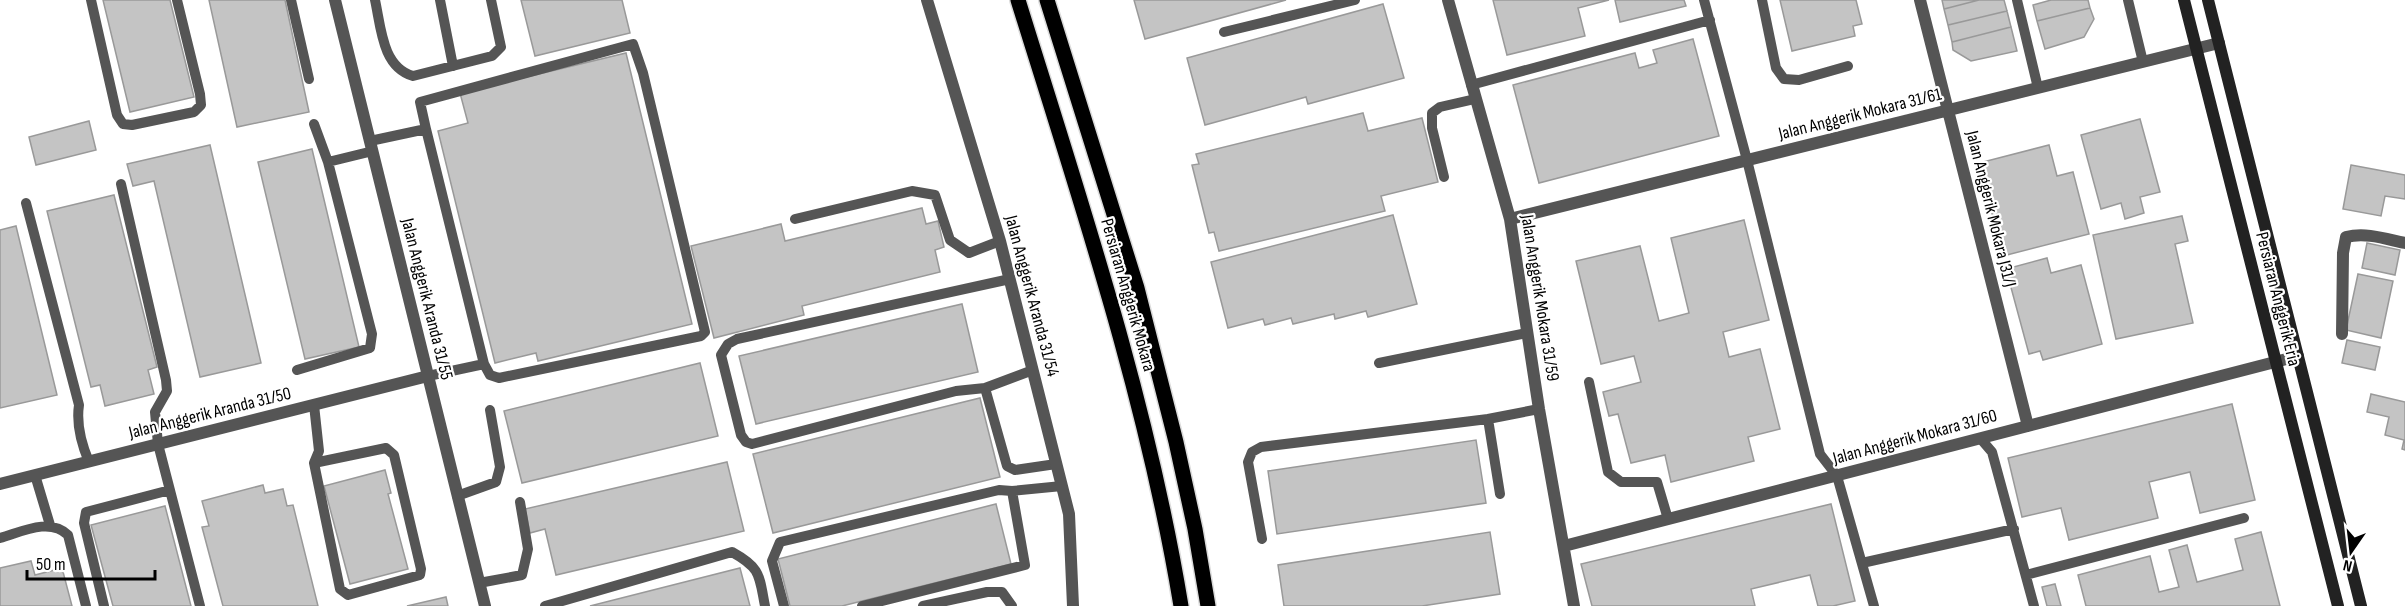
<svg xmlns="http://www.w3.org/2000/svg" width="2405" height="606" viewBox="0 0 2405 606" font-family="'Sofia Sans Condensed',sans-serif">
  <rect width="100%" height="100%" fill="#fff"/>
  <path fill="#c4c4c4" stroke="#999" stroke-width="1.5" d="M103,0H170L194,97L130,112Z
    M209,0H285L309,112L237,127Z
    M521,0H622L630,33L535,56Z
    M1134,0H1286L1145,39Z
    M1493,0H1609L1578,8L1585,36L1507,55Z
    M1615,0H1684L1686,6L1620,22Z
    M1780,0H1856L1862,24L1853,26L1855,36L1792,51Z
    M1942,0H1979L1944,9Z
    M1979,0H2004L2007,11L1948,25L1944,9Z
    M2051,0H2088L2090,8L2037,21L2033,5Z
    M1383,4L1404,78L1308,104L1306,97L1205,125L1187,58Z
    M2090,8L2094,19L2084,37L2045,49L2037,21Z
    M2007,11L2011,27L1952,42L1948,25Z
    M2011,27L2017,51L1971,61L1953,50L1952,42Z
    M1693,39L1719,136L1539,183L1513,85L1635,53L1639,68L1657,63L1653,50Z
    M626,53L692,324L538,361L536,353L495,363L438,131L468,123L460,93Z
    M1363,113L1368,131L1422,118L1438,182L1381,196L1385,211L1219,251L1214,232L1209,233L1192,165L1199,164L1196,154Z
    M2140,119L2160,192L2140,197L2144,213L2125,219L2121,203L2101,209L2081,135Z
    M89,121L96,150L36,165L29,137Z
    M210,145L261,363L200,377L154,181L133,186L127,164Z
    M2049,145L2057,176L2073,172L2089,234L2003,256L1979,163Z
    M312,149L359,347L305,359L258,162Z
    M2351,165L2405,175V199L2385,196L2381,216L2343,209Z
    M114,195L157,367L148,370L154,394L105,406L100,385L91,387L47,211Z
    M922,208L926,224L938,221L944,247L935,250L940,272L802,306L804,315L714,338L691,246L781,224L785,241Z
    M1393,215L1417,304L1368,317L1366,311L1335,319L1334,314L1293,324L1291,318L1265,325L1263,319L1228,328L1211,262Z
    M2182,216L2188,241L2175,244L2193,323L2116,339L2093,235Z
    M1744,220L1769,320L1723,332L1729,357L1760,349L1780,429L1748,437L1754,461L1671,482L1665,455L1631,463L1618,414L1609,416L1603,392L1641,382L1634,356L1601,364L1576,261L1640,246L1659,321L1689,313L1671,238Z
    M16,226L57,395L0,408V230Z
    M2367,243L2400,250L2395,275L2362,268Z
    M2047,258L2051,273L2081,265L2102,344L2043,360L2040,351L2029,354L2006,269Z
    M2358,274L2393,281L2381,338L2346,330Z
    M962,304L978,372L756,424L739,356Z
    M2347,340L2380,347L2375,370L2342,363Z
    M700,363L718,436L522,483L504,411Z
    M2371,394L2405,402V450L2402,449L2404,440L2385,435L2389,417L2367,412Z
    M980,398L1000,477L773,533L753,454Z
    M2232,404L2255,500L2200,513L2190,472L2149,482L2158,518L2069,540L2061,508L2022,517L2008,458Z
    M1476,440L1486,503L1277,534L1268,471Z
    M727,462L744,531L556,575L545,529L530,533L525,509Z
    M385,470L391,493L388,494L408,569L350,584L324,486Z
    M263,485L265,493L283,489L287,506L293,505L318,606H223L202,527L209,526L202,501Z
    M996,504L1011,564L842,606H790L778,559Z
    M1831,504L1855,601L1833,606H1818L1810,575L1751,589L1755,606H1592L1581,564Z
    M165,506L191,606H113L91,525Z
    M1490,532L1500,594L1422,606H1284L1278,565Z
    M2261,532L2280,606H2086L2078,575L2150,556L2159,592L2179,587L2169,550L2187,545L2197,582L2243,570L2235,539Z
    M31,561L35,575L62,568L72,606H0V568Z
    M740,568L750,606H590Z
    M2055,584L2061,606H2047L2042,587Z
    M446,597L448,606H407Z"/>
  <g fill="none" stroke-linecap="round" stroke-linejoin="round">
    <g stroke="#dbdbdb" stroke-width="18">
      <path id="primary" d="M1018,0C1080,200 1147,399 1181,606
        M1047,0L1137,288L1176,442L1195,529L1208,606"/>
    </g>
    <path stroke="#555" stroke-width="10" d="M91,0L117,115L123,124L132,125L194,112L201,105L200,94L177,0
      M291,0L309,79
      M375,0C381,27 382,67 413,76L492,56L501,47L491,0
      M440,0L453,66
      M1704,0L1747,160L1820,454L1837,476L1874,606
      M1762,0L1776,68L1784,79L1799,80L1848,66
      M2017,0L2038,88
      M2128,0L2143,62
      M1224,32L1355,0
      M1471,85L1710,20
      M314,124L328,162
      M426,129L420,102L633,44L643,73L705,332L701,336L499,378L490,375L484,364
      M370,141L426,129L484,364L428,376
      M1444,177L1432,128V113L1440,107L1475,99
      M121,184L166,380L167,391L155,412L158,444L200,606
      M26,203L79,405C76,425 81,443 89,462
      M795,219L912,191L935,195L950,240L969,253L1000,241
      M1379,363L1527,333
      M297,370L370,348L372,334L328,162L373,151
      M1033,370L985,388L1007,466L1015,470L1056,464
      M1589,382L1608,472L1621,482H1657L1668,519
      M985,388L956,391L752,444L746,442L741,435L721,355L728,344L737,339L1010,279
      M1488,419L1539,409
      M1980,438L1992,452L2034,606
      M314,463L386,448L394,455L421,569L420,575L348,595L340,589L314,463L319,451L314,405
      M35,475L50,525
      M457,496L496,482L500,467L490,410
      M0,538C21,532 50,517 68,535L86,606
      M1262,539L1248,462L1252,452L1261,447L1488,419L1500,494
      M1862,563L2014,529
      M2026,575L2244,518
      M479,583L522,575L528,549L520,502
      M104,606L84,523L86,512L170,490
      M545,606L732,552C761,568 759,575 765,606
      M784,606L772,561L780,542L999,490L1012,491L1062,486
      M862,606L1025,565L1012,491
      M923,606L987,592H1002L1012,606"/>
    <path stroke="#555" stroke-width="12" d="M335,0L485,606
      M927,0L1000,241L1069,514L1073,606
      M1448,0L1510,219L1539,409L1574,606
      M1920,0L2028,426
      M1510,219L2219,43
      M2342,334L2343,253L2346,237C2366,232 2386,239 2405,243
      M0,484L428,376
      M1564,546L2298,356"/>
    <path stroke="#222" stroke-width="12" d="M2184,0L2338,606
      M2208,0L2361,606"/>
    <use href="#primary" stroke="#000" stroke-width="15"/>
  </g>
  <g text-anchor="middle" dominant-baseline="central" stroke-width="4.5" stroke-linejoin="round" paint-order="stroke">
    <g font-size="18" fill="#000" stroke="#fff">
      <text transform="translate(1860 114) rotate(-14)">Jalan Anggerik Mokara 31/61</text>
      <text transform="translate(1991 209) rotate(76)">Jalan Anggerik Mokara J31/J</text>
      <text transform="translate(1128 295) rotate(74)">Persiaran Anggerik Mokara</text>
      <text transform="translate(1032 296) rotate(75)">Jalan Anggerik Aranda 31/54</text>
      <text transform="translate(1540 298) rotate(81)">Jalan Anggerik Mokara 31/59</text>
      <text transform="translate(427 299) rotate(76)">Jalan Anggerik Aranda 31/55</text>
      <text transform="translate(2278 299) rotate(76)">Persiaran Anggerik Eria</text>
      <text transform="translate(210 413) rotate(-14)">Jalan Anggerik Aranda 31/50</text>
      <text transform="translate(1915 437) rotate(-15)">Jalan Anggerik Mokara 31/60</text>
    </g>
  </g>
  <g transform="translate(2351 552) rotate(194)" stroke="#ffffff" stroke-width="4.5" paint-order="stroke">
  <path d="M0-4.5L10 22L0 15L-10 22Z" fill="#000000"/>
  <text y="-9" font-size="16" font-weight="bold" text-anchor="middle" fill="#000000">N</text>
  </g>
  <path d="M27 570v9h128v-9" fill="none" stroke="#000000" stroke-width="3"/>
  <text x="36" y="570" font-size="18" fill="#000000" stroke="#ffffff" stroke-width="4.5" paint-order="stroke">50 m</text>
</svg>
